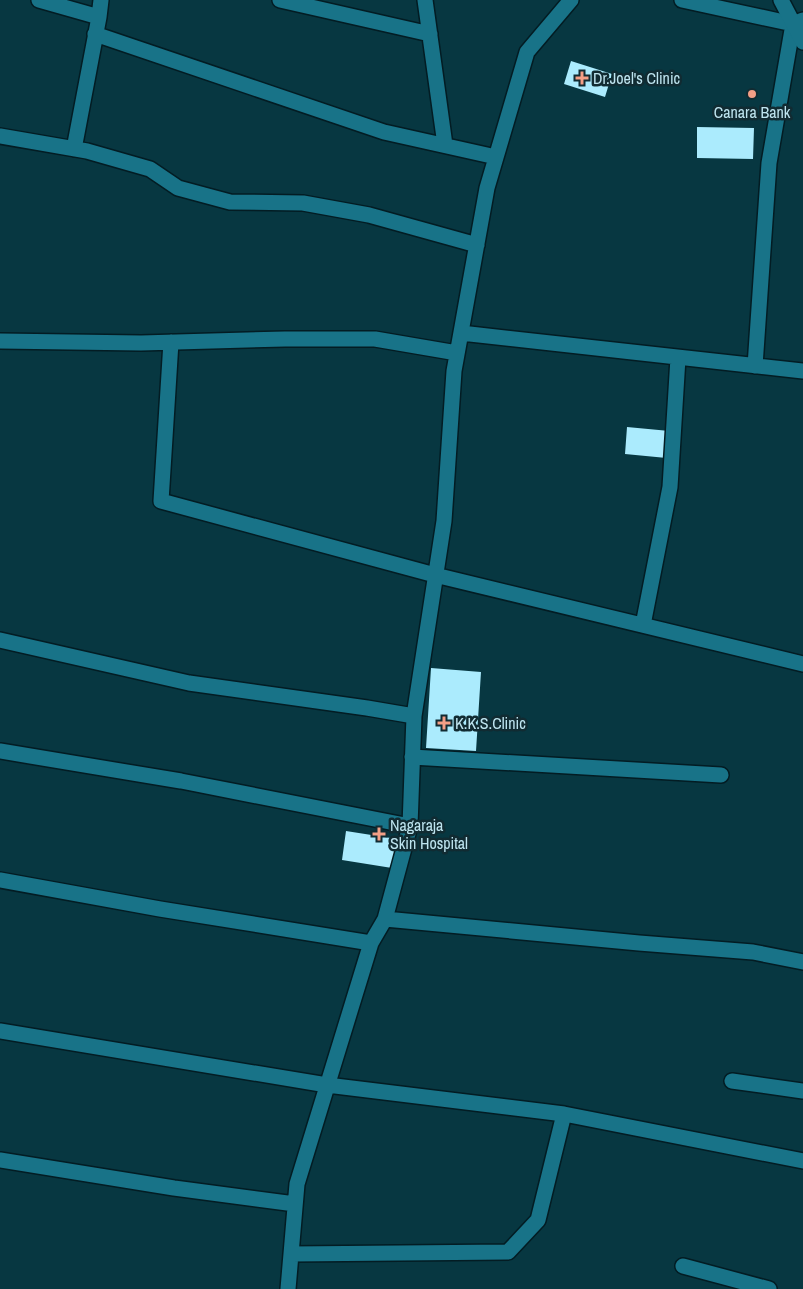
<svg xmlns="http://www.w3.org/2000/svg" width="803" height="1289" viewBox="0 0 803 1289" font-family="'Archivo Narrow',sans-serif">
  <rect width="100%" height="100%" fill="#073741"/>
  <path fill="#abebfd" d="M571,61L612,74L605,97L564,84Z
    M697,127L754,128L753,159L697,158Z
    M627,427L680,432L677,459L625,454Z
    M431,668L481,672L476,751L426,748Z
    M346,831L397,839L392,868L342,860Z"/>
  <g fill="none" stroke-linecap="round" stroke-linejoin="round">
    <g stroke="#031c23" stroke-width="18">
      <path id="street" d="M39,0L99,17L101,0
        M280,0L430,34
        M425,0L445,145
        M682,0L793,24L803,20
        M95,34L384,132L496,157
        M0,136L87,151L150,169L178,188L230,202L303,203L369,215L477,245
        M74,149L99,17
        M461,333L803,371
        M0,341L141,343L285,339H375L457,353
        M171,342L161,501L435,575L803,664
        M755,366L769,163L793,24
        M643,625L670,487L678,358
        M0,640L189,683L367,708L414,716
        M0,751L181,781L410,826
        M412,757L721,775
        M0,880L160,909L371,943
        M385,919L639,943L753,952L803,962
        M0,1031L327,1085L564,1114L803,1161
        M732,1081L803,1091
        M0,1160L174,1188L295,1204
        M291,1254L508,1252L538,1220L564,1114
        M683,1266L769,1289
        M288,1289L297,1184L371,943L385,919L410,826L414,716L444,521L454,371L487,188L527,52L571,0"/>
    </g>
    <g stroke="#031c23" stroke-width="18">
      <path id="secondary" d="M781,0L803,42"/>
    </g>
    <use href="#street" stroke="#187388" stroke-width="15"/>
    <use href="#secondary" stroke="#187388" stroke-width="15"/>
  </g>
  <g fill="#f39f86" stroke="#112b32" stroke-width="2">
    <path d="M579.5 70.5h5v5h5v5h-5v5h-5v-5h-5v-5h5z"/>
    <circle cx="752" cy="94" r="5"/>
    <path d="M441.5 715.5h5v5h5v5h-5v5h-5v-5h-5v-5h5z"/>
    <path d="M376.5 826.5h5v5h5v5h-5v5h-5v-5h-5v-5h5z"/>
  </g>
  <g text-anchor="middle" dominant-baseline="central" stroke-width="5" stroke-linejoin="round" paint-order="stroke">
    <g font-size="16" fill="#bee4ef" stroke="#112b32" text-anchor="start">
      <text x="593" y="78">Dr.Joel's Clinic</text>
      <text x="752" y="112" text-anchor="middle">Canara Bank</text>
      <text x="455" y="723">K.K.S.Clinic</text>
      <text x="390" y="825">Nagaraja<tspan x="390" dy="18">Skin Hospital</tspan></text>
    </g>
  </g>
</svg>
